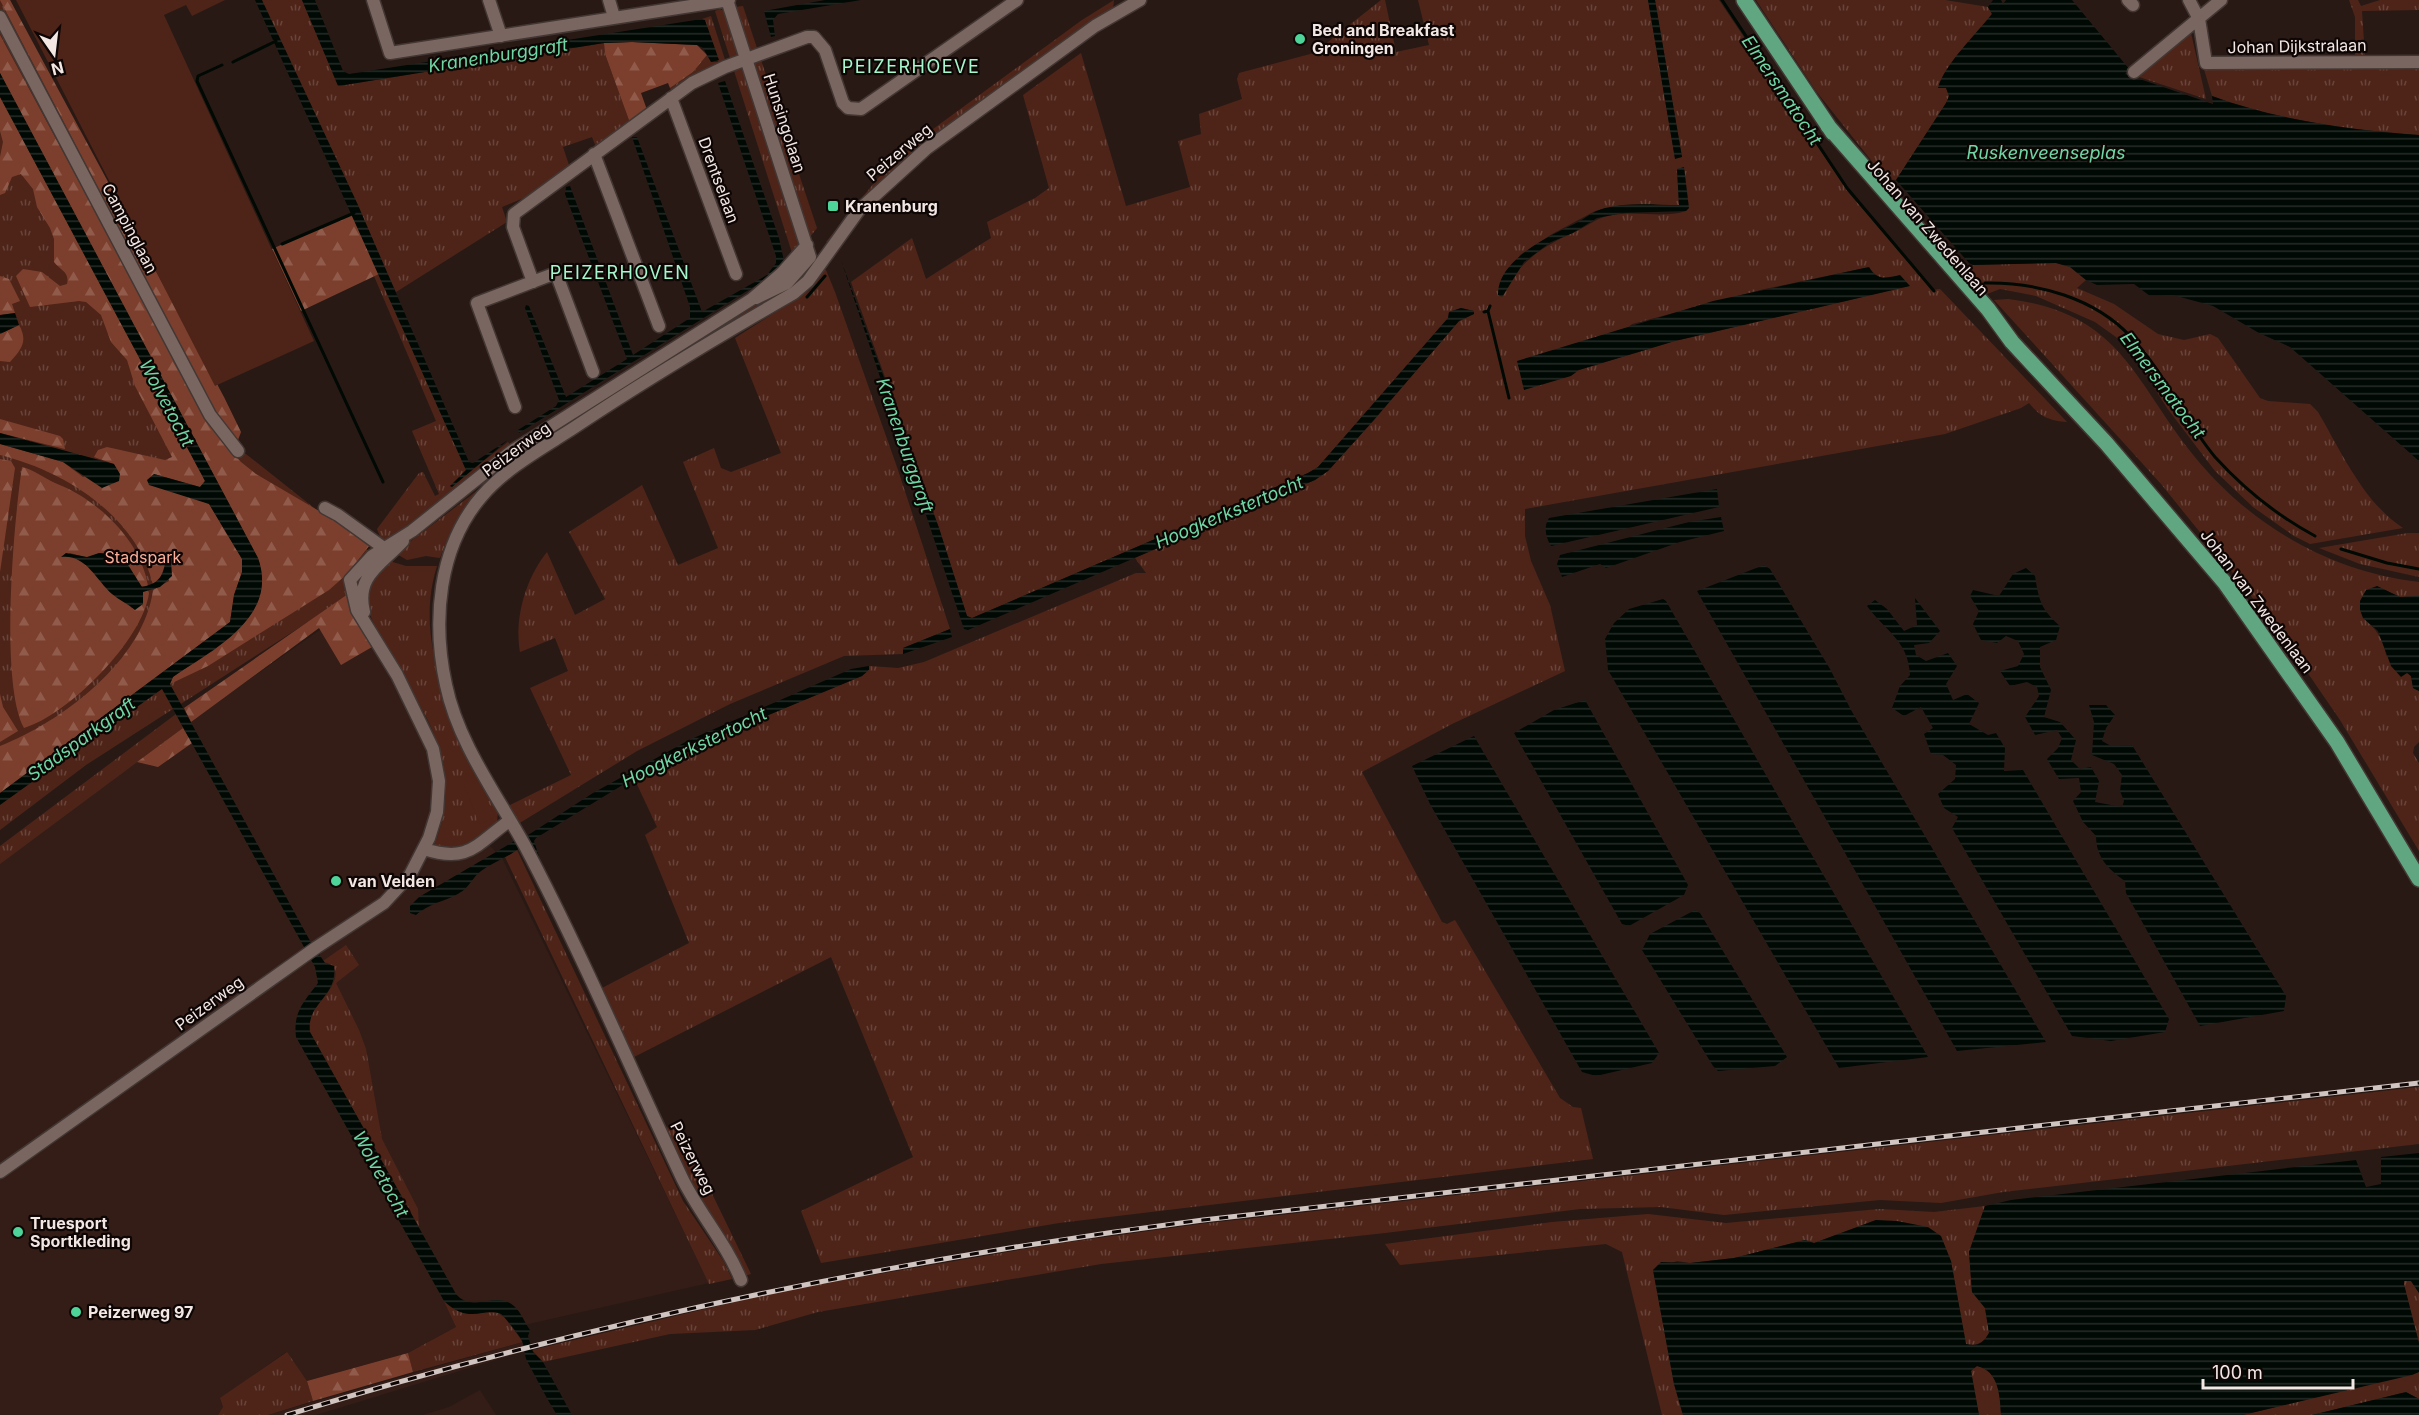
<svg xmlns="http://www.w3.org/2000/svg" width="2419" height="1415" viewBox="0 0 2419 1415" font-family="Inter,sans-serif">
  <defs>
    <pattern id="grass-tufts" width="24" height="20" patternUnits="userSpaceOnUse" patternTransform="scale(1.5)"><rect width="24" height="20" fill="#4e2418"/><path d="M3 7l-1-3M5 7V3M7 7l1-3M15 17l-1-3M17 17v-4M19 17l1-3" fill="none" stroke="#684439"/></pattern>
    <pattern id="forest-firs" width="22" height="20" patternUnits="userSpaceOnUse" patternTransform="scale(1.5)"><rect width="22" height="20" fill="#7d3f2d"/><path d="M5 1l3.5 6h-7zM16 11l3.5 6h-7z" fill="#905b4b"/></pattern>
    <pattern id="water-rules" width="6" height="5" patternUnits="userSpaceOnUse" patternTransform="scale(1.5)"><rect width="6" height="5" fill="#000903"/><path d="M0 2.5h6" fill="none" stroke="#262d28"/></pattern>
  </defs>
  <rect width="100%" height="100%" fill="#291915"/>
  <path fill="#341d17" d="M351,608L396,686L425,748L431,777L462,818L502,858L709,1283L520,1326L445,1301L456,1327L408,1353L307,1381L286,1352L220,1399L223,1407L218,1415H0V855Z
    M523,1342L525,1351L316,1415H268Z
    M480,1390L496,1415H423L449,1407Z"/>
  <path fill="url(#grass-tufts)" fill-rule="evenodd" d="M0,0H10L222,435L376,557L406,566H437C410,651 463,736 498,811L497,822C474,838 464,853 434,846C478,736 385,681 361,588L86,765L0,830Z
    M260,0H302L339,86L604,43L605,54L630,123L596,147L592,137L563,147L570,168L529,196L502,207L507,222L396,292Z
    M1114,0L1113,9L924,146L829,242H826L878,178L929,132L1082,20Z
    M1381,0H1385L1396,52L1429,45L1418,0H1648L1675,158L1682,157L1655,0H1719L1849,193L1932,290L1940,289L2067,422C2048,420 2041,417 2029,403L2021,408L1945,434L1525,509V536L1531,561L1550,605L1565,671L1452,724L1362,772L1442,922L1447,924L1455,920L1560,1098L1573,1107L1581,1108L1593,1159L1059,1223L821,1263L801,1211L913,1157L831,957L634,1057L600,989L689,943L645,835L657,827L634,778L733,730L862,676L869,666L898,668L924,662L1136,573H1146L1135,558L1315,480L1328,471L1373,421L1459,321L1474,314V311L1461,308L1449,312L1448,318L1318,467L1308,473L972,618L967,616L939,528L851,282L912,238L926,279L991,238L987,222L1035,198L1049,188L1023,95L1081,53L1126,206L1190,187L1178,141L1201,134L1199,114L1242,99L1237,79L1239,73L1314,53ZM1684,168L1686,211C1666,218 1641,212 1621,214C1596,216 1595,223 1574,232C1543,247 1518,261 1504,295L1520,255L1552,234L1595,211L1621,205H1679L1677,169ZM1869,267C1877,281 1894,282 1909,286L1675,341L1579,370L1632,324L1760,290Z
    M1756,0H1945L1988,7L1992,14C1978,32 1943,67 1939,88H1946L1949,96L1946,103L1896,180L1886,179L1816,91Z
    M2349,0H2358L2361,6L2380,0H2419V10L2362,11L2365,58H2355V17Z
    M743,6L817,228L810,237L735,7Z
    M720,9L725,12L798,238V247L793,256L715,11Z
    M711,16L726,63L672,92L670,88L693,72L707,55L712,62H718L705,21L702,19Z
    M2191,33L2206,99L2136,76Z
    M2203,66L2419,69V135C2350,130 2277,120 2212,96Z
    M2056,263L2070,267L2086,280L2077,288L2114,304L2158,334L2184,340L2210,334L2218,338L2260,398L2268,401L2310,404L2318,412C2341,451 2363,502 2403,528L2310,544L2294,536L2253,507L2215,471L2167,408L2138,362L2116,337L2095,322L2036,296L2000,289L1987,294L1968,276L1973,265Z
    M823,270H826L835,292L898,470L950,629L903,648V654L844,656L730,704L637,751L518,824L508,806L571,775L530,688L568,671L555,638L520,652C514,618 526,578 547,552L575,615L605,599L569,532L642,485L678,565L718,548L683,462L714,448L721,468L731,472L781,453L735,338L810,290Z
    M379,274L466,470L450,487L508,442L511,446L390,541L381,539L377,529L419,473L423,472L435,496L439,494L412,431L436,421L374,276Z
    M2008,299C2121,313 2133,380 2194,456C2250,525 2330,572 2419,582V596L2400,597L2377,586L2363,618C2376,629 2383,638 2386,655L2411,676L2413,688L2419,691V742L2414,747L2413,753L2419,763V851L2340,720L2292,650L2245,588L2161,484L1994,300Z
    M757,303L759,307L718,328L717,327Z
    M486,484C464,506 451,528 440,558L426,556L407,560L395,553Z
    M2408,533H2419V577L2360,564L2319,548Z
    M176,714L183,728L0,864V846Z
    M517,850L683,1201L724,1262L732,1279L709,1284L505,857Z
    M346,945L359,965L336,983L359,1030L366,1049L382,1139L418,1209L419,1227L310,1032C309,1024 309,1017 314,1010C320,1001 346,977 331,965C329,963 325,963 323,961Z
    M2419,1087V1144L2003,1192L1941,1203L1880,1200L1724,1215L1661,1207L1580,1209L1385,1233L1101,1264L818,1312L755,1330L670,1334L543,1362L532,1350L785,1290L1054,1244L1200,1224Z
    M668,1126L683,1134L751,1274L741,1277L665,1132Z
    M1985,1206L1969,1252L1972,1292L1985,1308L1989,1333C1983,1343 1978,1346 1966,1344L1951,1261L1876,1220L1814,1243L1805,1240L1734,1258L1690,1263L1677,1261L1653,1270L1674,1384L1683,1415H1662L1622,1252L1606,1244L1400,1265L1385,1244L1552,1222L1648,1214L1726,1223L1880,1209L1934,1212Z
    M2407,1280L2411,1281L2419,1293V1343L2404,1288V1281Z
    M444,1301C465,1321 475,1310 498,1313L505,1318L523,1342L413,1372L408,1353L456,1327Z
    M287,1352L307,1381L313,1401L268,1415H218L223,1407L220,1398Z
    M1977,1366C1999,1371 2000,1396 2001,1415H1979L1971,1370Z
    M2419,1372V1399L2406,1392L2312,1415H2243Z"/>
  <path fill="url(#forest-firs)" d="M0,0H10L224,397L241,432L238,440L217,414L199,381Z
    M0,35L196,399L223,443L241,462L256,474L331,518L369,546L347,574L329,590L208,666L170,684L173,677C214,649 279,617 258,558L0,73Z
    M632,42L697,45L707,55L693,72L670,88L668,83L641,93L647,110L630,123L605,54L604,43Z
    M0,97L205,481L200,487L154,474L209,504L242,559V572L234,595L230,622L0,793V746C62,722 144,660 153,590L169,581L165,560V572L153,585C137,516 65,471 0,455V444L63,462L83,477L114,464L94,457L98,450L107,447L165,460L172,457L135,386L127,360L111,342L101,315L86,302L79,301L30,307L16,276L23,269L42,272L60,286L67,284C70,272 60,270 54,262V239L50,228L37,207L33,189L21,174L12,177L5,193L0,195V157L3,142L0,131Z
    M351,213L379,274L301,311L272,249Z
    M0,276L9,279L20,301L12,304L15,313L0,315Z
    M19,325C28,341 22,349 10,362L0,361V334Z
    M0,419L60,436L63,439L65,449L0,433Z
    M0,459L11,461L15,468L0,572Z
    M22,467C34,470 44,478 55,483C97,499 141,540 148,586H140L130,569L70,553L66,556C89,558 101,584 117,597C123,601 128,602 132,608L142,599L143,592L148,590L149,593C143,640 68,715 24,728C0,684 13,528 22,467Z
    M348,594L362,624L359,626L372,647L341,665L319,628L191,722L184,708Z
    M0,694L3,707L18,731L0,742Z
    M183,728L192,743L158,767L137,762Z
    M408,1353L413,1372L313,1401L307,1381Z"/>
  <path fill="#4e2418" d="M16,0H225L192,16L186,5L164,15L314,341L215,386Z
    M479,780L495,817L479,824L464,785Z"/>
  <path fill="url(#water-rules)" d="M255,0H262L358,205L469,462L473,463L508,440L452,487L450,486L466,470Z
    M302,0H315L343,71L349,74L702,19L705,20L719,60L711,62L703,48L697,45L632,42L604,43L338,86Z
    M825,0H861L778,14L773,20L775,36L771,37L764,11Z
    M1648,0H1655L1682,157L1675,159Z
    M1993,0H2001L2003,4L2006,0H2072L2130,70L2125,74L2213,104L2212,96C2277,120 2350,130 2419,135V461L2290,347L2259,333L2213,306L2173,295L2150,296L2134,284L2097,285L2086,280L2070,267L2056,263L1973,265L1969,263L1896,180L1946,103L1949,96L1946,88H1938C1944,65 1976,34 1992,14L1988,7Z
    M0,73L258,558C279,617 214,649 173,677L170,684L309,939L325,963L334,966C338,997 306,1003 310,1032L456,1294C473,1314 496,1290 514,1306C521,1312 525,1323 530,1330L528,1336L533,1352L543,1362L572,1415H557C546,1398 537,1379 527,1361C524,1355 525,1346 521,1339C519,1335 505,1317 501,1314C485,1306 470,1326 444,1301L296,1037C293,1011 304,1002 318,983L315,967L162,689L0,805V793L230,622L234,595L242,572V559L209,504L149,485L147,480L154,474L200,487L205,481L0,97Z
    M725,81L779,238L784,261L763,281L519,433L518,430L556,406L559,400L525,308L526,305L529,306L566,397L627,359L565,194L566,187L570,186L633,355L690,318V307L632,137H637L702,312L767,275L776,263V256L718,83Z
    M1684,167L1689,208L1686,211L1623,213L1597,218L1573,233L1551,242L1524,262L1504,294L1502,297L1498,295C1497,261 1547,237 1572,225C1584,220 1592,211 1605,208C1629,202 1654,205 1679,205L1677,169Z
    M841,260L939,528L967,616L972,618L1308,473L1318,467L1448,318L1449,312L1461,308L1474,311V314L1459,321L1373,421L1328,471L1315,480L968,630L964,629Z
    M1869,267C1877,281 1886,278 1900,275L1910,286L1675,341L1579,370L1571,376L1524,390L1517,361L1713,301Z
    M15,313L19,325L0,334V315Z
    M0,433L114,464L120,474L119,481L102,488L63,462L0,444Z
    M1717,489L1719,507L1551,546C1546,538 1543,527 1549,518Z
    M1721,517L1724,531L1680,542L1606,568L1600,564L1562,577L1557,564L1560,555L1689,522Z
    M66,553L87,557L99,553L116,554L125,560L142,587C161,583 163,575 166,558L171,560L172,576L160,587L143,592V604L135,610C128,604 119,600 112,594C96,580 86,554 61,557Z
    M1764,565L1770,569L1830,669L1851,710L2046,1042L1957,1051L1697,591Z
    M2026,568L2035,576C2039,601 2041,609 2060,626L2056,640L2040,647V667L2051,690L2044,717L2060,722L2076,740L2071,760L2080,769L2091,767L2099,781L2095,802L2122,807L2124,801L2120,791L2122,775L2114,764L2092,755L2094,722L2089,705H2106L2115,715L2106,728L2102,741L2111,746L2132,745L2286,996L2284,1011L2200,1026L2126,893L2125,881C2108,869 2096,857 2096,836L2083,822L2073,801L2081,792L2079,778L2059,779L2047,759L2058,748L2062,738L2057,730L2035,735L2025,717L2039,696L2037,687L2027,682L2010,686L2000,671L2018,666L2024,654L2018,641L2006,636L1997,643L1981,640L1973,624L1979,611L1970,596L1973,590L1999,596L2013,574Z
    M2377,586L2400,597L2419,596V691L2413,688L2411,676L2407,673L2401,677L2391,666L2378,631L2363,618L2360,610V601L2366,590Z
    M1915,598L1940,631L1929,643L1914,645L1916,655L1926,661L1948,653L1957,666L1946,684L1953,700L1967,694L1979,703L1969,724L1988,735L1996,733L2005,748L2004,771L2023,770L2169,1019L2165,1032L2111,1041L2072,1036L1952,828L1958,817L1944,808L1938,794L1955,779L1956,765L1943,755L1931,754L1924,734L1933,728L1921,707L1904,716L1892,708L1900,686L1910,675C1908,640 1886,632 1867,606L1875,600L1887,609L1904,631L1917,625Z
    M1663,599L1666,601L1928,1057L1839,1068L1608,670L1605,639L1614,623L1629,609Z
    M950,629L952,637L903,654V648Z
    M869,666V670L862,676L733,730L634,778L536,838L534,841L543,869L525,837L593,793L689,740L851,669Z
    M1585,700L1688,885L1684,895L1629,926L1622,924L1514,733L1554,710Z
    M1474,736L1659,1053L1652,1063L1596,1076L1582,1072L1430,804L1412,766Z
    M518,839L521,847C509,857 493,862 481,871C473,877 469,887 461,892C446,902 433,901 416,915L410,913V906L419,897Z
    M1695,910L1700,913L1787,1057L1775,1066L1718,1071L1713,1066L1642,950L1650,934Z
    M2419,1153V1293L2411,1281H2404V1284L2419,1343V1372L2412,1375L2243,1415H2001C2000,1396 1999,1371 1977,1366L1971,1371L1979,1415H1683L1674,1384L1653,1270L1661,1262L1690,1263L1734,1258L1805,1240L1814,1243L1876,1220L1897,1221L1928,1227L1941,1236L1951,1261L1966,1344C1978,1347 1983,1343 1989,1333L1985,1308L1972,1292L1969,1252L1985,1206L2011,1200L2356,1160L2366,1187L2381,1184V1157Z
    M2406,1392L2419,1399V1415H2312Z"/>
  <g fill="none" stroke-linecap="round" stroke-linejoin="round">
    <path stroke="#000903" stroke-width="3" d="M1722,0L1847,188L1934,291
      M233,62L276,41
      M222,65L198,76L197,81L383,482
      M282,244L354,213
      M1985,283C2037,282 2095,298 2131,337C2165,373 2184,420 2215,457C2244,489 2278,516 2315,536
      M807,297L825,276
      M1488,311L1509,398
      M1484,312L1488,311L1490,306
      M2341,549L2387,563L2419,569"/>
    <g stroke="#433734" stroke-width="15">
      <path id="minor" d="M373,0L390,53L729,0
        M489,0L501,36
        M609,0L614,17
        M727,0L810,257L787,283L756,298
        M2128,0L2133,5
        M2189,0L2199,19L2206,63L2419,62
        M0,17L210,415L238,451
        M2134,72L2221,0
        M671,98L736,274
        M594,154L659,326
        M533,282L513,227L514,214L692,83L725,67L807,37H814L825,50L843,103L848,108L861,109L1017,0
        M515,407L477,303L556,273L593,372
        M325,508L338,515L388,551
        M364,612C355,576 381,565 403,541
        M424,849C468,863 475,846 509,821
        M0,1172L317,947L384,903L410,875L429,838L437,812L439,781L433,749L397,675L357,610L350,580L372,556L412,531L512,451L752,299L782,273L807,245
        M741,1280C726,1243 699,1213 682,1178C630,1067 582,954 525,846C497,795 458,743 446,685C432,621 438,547 482,496C506,468 541,449 572,429C644,381 719,336 794,293L808,281L859,210L926,149L1095,26L1140,0"/>
    </g>
    <g stroke="#433734" stroke-width="18">
      <path id="major" d="M1744,0L1833,133
        M1828,126L1988,309L2012,342L2106,443L2225,583L2337,742L2419,879"/>
    </g>
    <use href="#minor" stroke="#7a6660" stroke-width="12"/>
    <use href="#major" stroke="#5fa681" stroke-width="15"/>
    <g stroke="#d1c5c1" stroke-width="5">
      <path id="rail" d="M287,1415C587,1323 891,1260 1203,1220L2419,1083"/>
    </g>
    <use href="#rail" stroke="#0d0605" stroke-width="3" stroke-dasharray="9" stroke-linecap="butt"/>
  </g>
  <g fill="#4ed399" stroke="#0d0605" stroke-width="2">
    <circle cx="1300" cy="39" r="6"/>
    <rect x="827" y="200" width="12" height="12" rx="3"/>
    <circle cx="336" cy="881" r="6"/>
    <circle cx="18" cy="1232" r="6"/>
    <circle cx="76" cy="1312" r="6"/>
  </g>
  <g text-anchor="middle" dominant-baseline="central" stroke-width="4.5" stroke-linejoin="round" paint-order="stroke">
    <g font-size="16" font-weight="bold" fill="#f3e7e4" stroke="#0d0605" text-anchor="start">
      <text x="1312" y="30">Bed and Breakfast<tspan x="1312" dy="18">Groningen</tspan></text>
      <text x="845" y="206">Kranenburg</text>
      <text x="348" y="881">van Velden</text>
      <text x="30" y="1223">Truesport<tspan x="30" dy="18">Sportkleding</tspan></text>
      <text x="88" y="1312">Peizerweg 97</text>
    </g>
    <g font-size="16" fill="#f3e7e4" stroke="#0d0605">
      <text transform="translate(2297 46) rotate(-1)">Johan Dijkstralaan</text>
      <text transform="translate(785 123) rotate(72)">Hunsingolaan</text>
      <text transform="translate(899 152) rotate(-40)">Peizerweg</text>
      <text transform="translate(719 180) rotate(70)">Drentselaan</text>
      <text transform="translate(1928 227) rotate(49)">Johan van Zwedenlaan</text>
      <text transform="translate(130 228) rotate(62)">Campinglaan</text>
      <text transform="translate(516 449) rotate(-36)">Peizerweg</text>
      <text transform="translate(2257 601) rotate(53)">Johan van Zwedenlaan</text>
      <text transform="translate(209 1003) rotate(-36)">Peizerweg</text>
      <text transform="translate(693 1158) rotate(63)">Peizerweg</text>
    </g>
    <g font-size="16" fill="#fdaf99" stroke="#0d0605">
      <text x="143" y="557">Stadspark</text>
    </g>
    <g font-size="18" font-style="italic" fill="#6fd6a5" stroke="#0d0605">
      <text transform="translate(498 55) rotate(-9)">Kranenburggraft</text>
      <text transform="translate(1782 90) rotate(56)">Elmersmatocht</text>
      <text x="2046" y="152">Ruskenveenseplas</text>
      <text transform="translate(2163 385) rotate(53)">Elmersmatocht</text>
      <text transform="translate(167 403) rotate(62)">Wolvetocht</text>
      <text transform="translate(905 445) rotate(71)">Kranenburggraft</text>
      <text transform="translate(1229 512) rotate(-23)">Hoogkerkstertocht</text>
      <text transform="translate(81 739) rotate(-36)">Stadsparkgraft</text>
      <text transform="translate(694 747) rotate(-26)">Hoogkerkstertocht</text>
      <text transform="translate(381 1174) rotate(61)">Wolvetocht</text>
    </g>
    <g font-size="18" letter-spacing="1.5" fill="#a5f7cd" stroke="#0d0605">
      <text x="911" y="66">PEIZERHOEVE</text>
      <text x="620" y="272">PEIZERHOVEN</text>
    </g>
  </g>
  <g transform="translate(54 54) rotate(166)" stroke="#0d0605" stroke-width="4.5" paint-order="stroke">
  <path d="M0-4.5L10 22L0 15L-10 22Z" fill="#f3e7e4"/>
  <text y="-9" font-size="16" font-weight="bold" text-anchor="middle" fill="#f3e7e4">N</text>
  </g>
  <path d="M2203 1379v9h150v-9" fill="none" stroke="#f3e7e4" stroke-width="3"/>
  <text x="2212" y="1379" font-size="18" fill="#f3e7e4" stroke="#0d0605" stroke-width="4.5" paint-order="stroke">100 m</text>
</svg>
